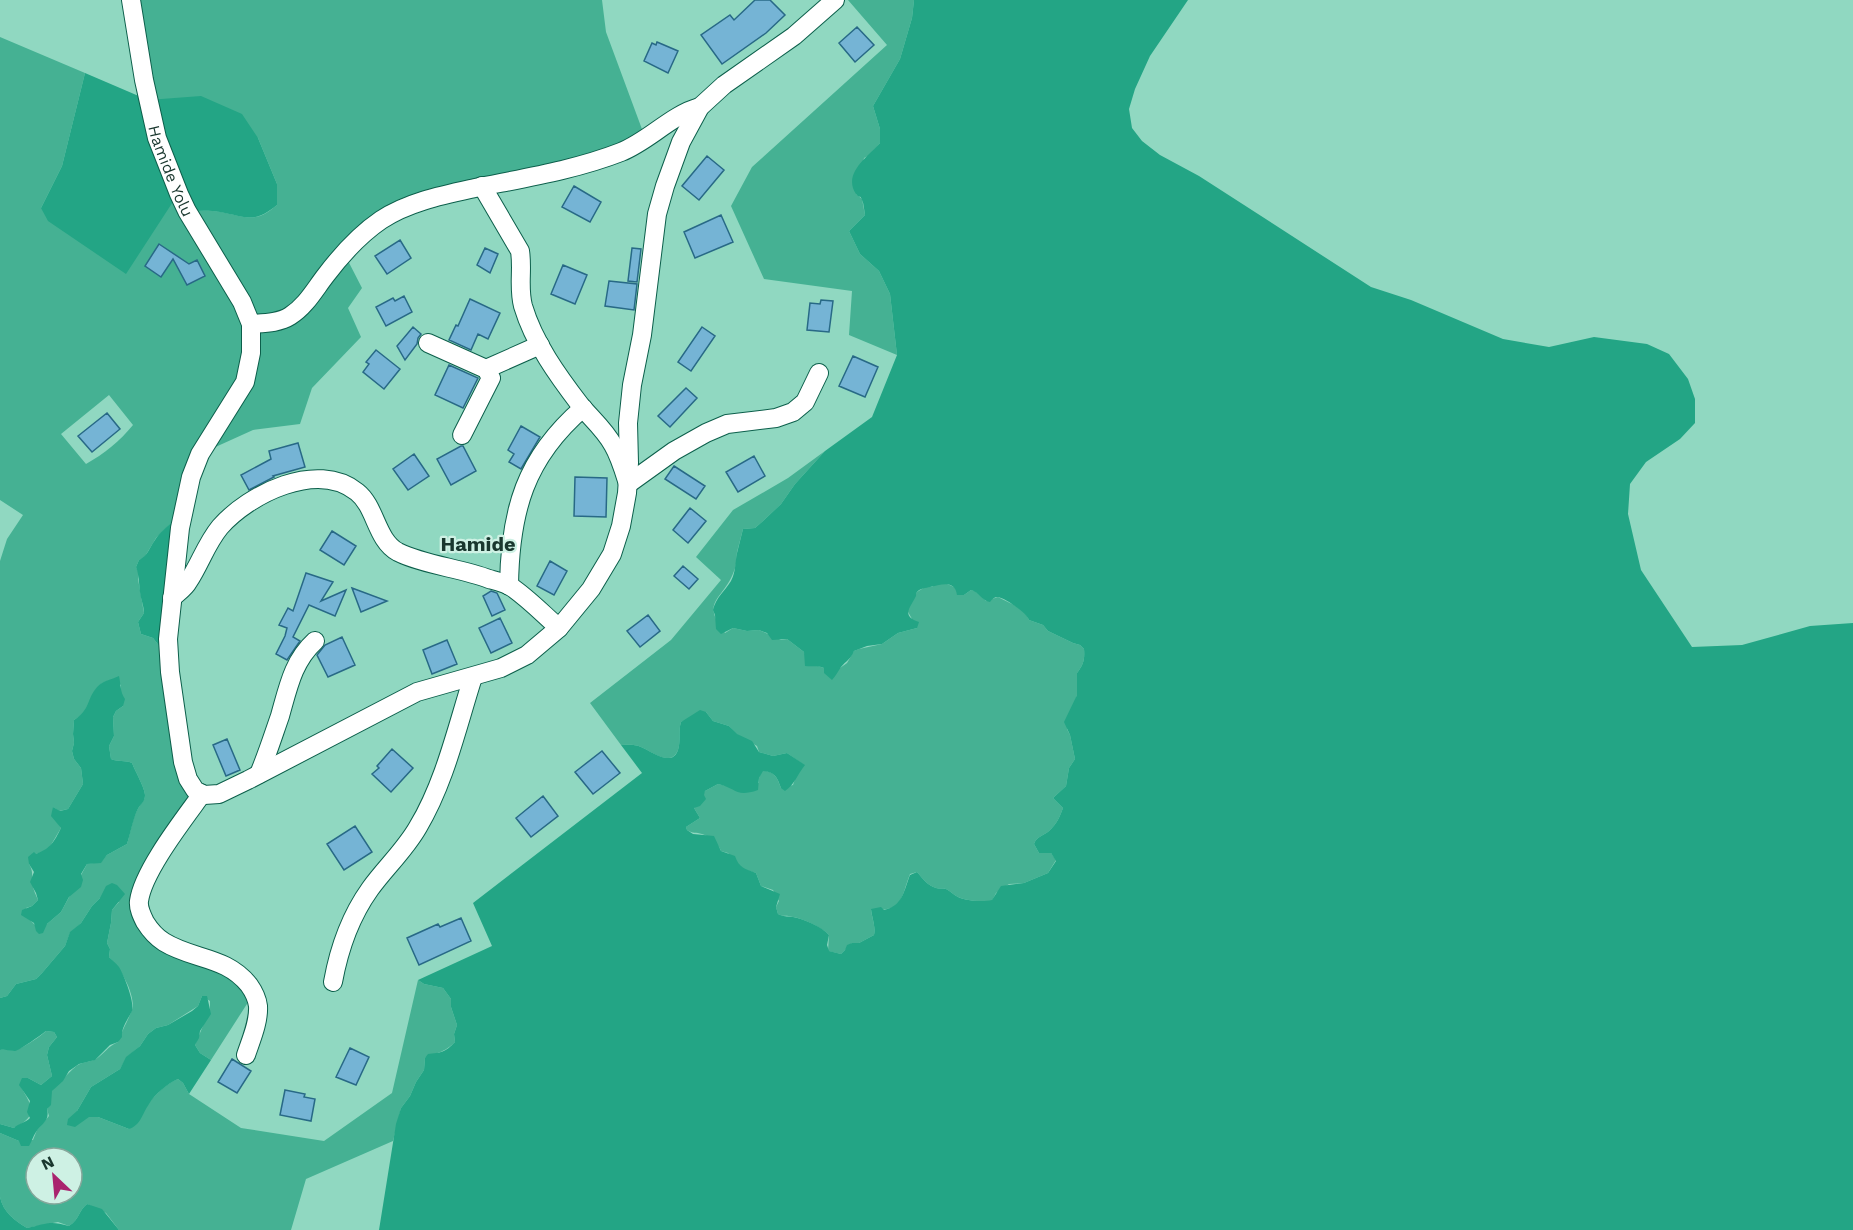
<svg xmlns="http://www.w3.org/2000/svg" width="1853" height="1230" viewBox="0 0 1853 1230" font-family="'Work Sans',sans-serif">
  <rect width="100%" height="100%" fill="#90d8c1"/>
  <path fill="#45b193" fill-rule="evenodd" d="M131,0H602L606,32L646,140L406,207L344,253L362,288L348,308L361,337L312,388L300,424L253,430L200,454L173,521L156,538L144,558L139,560L136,567L139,573L138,579L144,613L138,622L141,634L153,638L160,647L195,790L139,903L174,947L254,993L211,1060L200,1053L195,1045L210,1009V1001L202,996L198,1006L168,1025L156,1028L148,1034L140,1046L127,1057L120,1069L91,1087L77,1111L89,1117H98L129,1129C143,1112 156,1088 178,1079L183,1083L189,1094L241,1128L324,1141L392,1093L418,980L424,984L443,988L451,999V1007L457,1025L454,1034L455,1042C444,1053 437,1052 425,1058L424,1070L416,1082L410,1096L401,1108L393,1141L306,1179L291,1230H119L106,1213L87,1204C78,1211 80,1219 69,1226L58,1222L27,1228C15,1221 3,1212 0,1197V1133L19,1141L33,1140L37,1130L49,1116L47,1109C52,1103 48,1098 51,1092C52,1090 75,1066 78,1065C83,1062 90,1062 96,1059C104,1054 108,1046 118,1042C120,1035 132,1012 133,1007C133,990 121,969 109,957L110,949L107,943L111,923L112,910L119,902L100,898L92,906L81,923L70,933L65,946L42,973L36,979L16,984L7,996L0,998V561L7,539L23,515L0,500V37L85,73L62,166L41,208L179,194L187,211C198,211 210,210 221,212C247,217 255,224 277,205V184L258,138L148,100ZM109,395L133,425C120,441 104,454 86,464L61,434ZM112,680L121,685L120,692L123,706L116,711L113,717L114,736L109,746L111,759C118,762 125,760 132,763C135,771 145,788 145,795C145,801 141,803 139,807C133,815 130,835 127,844L107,855L101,862L87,864L61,912L47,924L36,926L31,921L26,908L32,906L38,900C36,895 33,890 33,885C31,876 34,872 29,864L36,854L48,850L61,828L57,821L53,807L59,811L68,809L83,784L81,768L74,759L72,751L74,743L73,734L74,720C79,717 85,713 88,707C94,694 95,682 112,680ZM36,1158H72V1194H36Z
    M848,0H914L912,18L900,59L873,106L880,129V143L870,155L864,158L856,194L862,199L865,215L849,231L860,254L879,271L890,294L897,355L849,335L852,291L764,279L731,206L752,167L887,45Z
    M825,451L795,484L781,504L763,521L755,528L743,529C741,537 739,544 737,552C736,559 737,564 734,571C724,600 699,600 725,633L733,628L747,631L759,630L781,640L787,639L804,652L810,666L815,665L824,668H840L847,663L854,651L859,649L882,644L898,633L917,628L907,610L917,592L925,587H932L938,583H945L954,587L964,595L971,590L975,591L986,601L998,597C1009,603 1025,608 1029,620L1043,625L1048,631L1073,643L1080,645L1084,649C1085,660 1083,665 1077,673V695L1067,729L1070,735L1075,759L1069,768L1066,786L1053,798L1063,808C1060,816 1057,824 1049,831C1043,836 1037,836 1034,844L1039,853H1051L1056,860L1048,873L1024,883L1009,884L996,893L992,901C985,902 966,901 958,897C954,895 950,891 946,889C943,888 939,889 936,888C927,885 923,879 917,872L910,874C900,900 904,911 871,910C872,918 876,928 874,935L859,943H852L841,954L828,951L829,935C823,928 802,918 793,917C786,915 784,917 778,914L776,907L779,901L773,890L761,886L756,873L742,869L728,853L721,851C719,844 709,836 702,834C696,832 693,834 687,830L686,827L700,818L694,808L705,791L718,784L727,786L759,783V778L762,770C775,772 777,777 781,788L793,785L796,776L804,765L787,753L773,756L759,752L757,746L736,734L729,726L713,721L706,712L681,722C678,731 681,741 678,750C671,768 651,751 641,747C634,744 628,745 621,745L590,703L671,640L721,580L696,557L733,510L788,478Z
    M46,1031L54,1032L57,1037L49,1047L47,1055L52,1076L41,1085L28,1078L20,1085C31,1106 41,1114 14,1128L0,1124V1050C5,1049 10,1051 15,1050C22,1049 41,1036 46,1031Z"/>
  <path fill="#23a585" d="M914,0H1188L1150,56L1135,89L1129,109L1132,128L1142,141L1160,155L1199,176L1371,287L1411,300L1503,339L1549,347L1594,337L1647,344L1669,354L1688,379L1695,399V423L1680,439L1646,462L1630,484L1628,514L1641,570L1692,647L1742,645L1810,626L1853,623V1230H379L396,1124L401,1108L410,1096L416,1082L424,1070L425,1058L428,1054C440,1053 446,1052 455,1042L454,1034L457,1025L451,1007V999L443,988L424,984L418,980L492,946L473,903L642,773L621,745C628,745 634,744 641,747C651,751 672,768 678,750C681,741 678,731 681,722L700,710L706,712L713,721L729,726L737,734L752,741L759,752L773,756L787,753L805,765C797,775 795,784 785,791L781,788C777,777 775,772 763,771L759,778L758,790C735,798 737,788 718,784L705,791L704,795L706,799L700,806L694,808L700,818L686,827L687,830L693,834L714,836L721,851L735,856C739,868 745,869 756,873L761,886L780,894L776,907L778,914C784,917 786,916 793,917C804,919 822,927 829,935L827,945L829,951L841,954L845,950L847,945L852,943H859L874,935C876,928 872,918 871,909L881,907L884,910C903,906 904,890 910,875L917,872C923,879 927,885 936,888C939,889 942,888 946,889C950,891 954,895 958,897C966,901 984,902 992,900L1001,886L1024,883L1048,873L1056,861L1051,853H1039L1034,844C1037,836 1043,836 1049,831C1057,824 1060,816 1063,808L1053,798L1066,786L1069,768L1075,759L1070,735L1064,722L1077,695V673C1083,665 1085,660 1084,649L1080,645L1073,643L1048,631L1043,625L1029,620C1027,613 1005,598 998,597C994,597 992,599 990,602C982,601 979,592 971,590L964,595H957C955,579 940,585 930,587C926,588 920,588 917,592C916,593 916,595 916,596C911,607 900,616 919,622L917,628L898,633L882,644L867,646L854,651C851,659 846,661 841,667C838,671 836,676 832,680L824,673V668C816,665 813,667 805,666L804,652L787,639L772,640L767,633L759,630L747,631L733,628L721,634L716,629L715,615L713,610C716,597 725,591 731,581C736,572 735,562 737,553C739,545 741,537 743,529L755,528L763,521L781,504L795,484L825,451L872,417L897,355L890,294L879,271L860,254L849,231L865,215C864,210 864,204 862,200C860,194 860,199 856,194C842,173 869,156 880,143V129L873,106L900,59L912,18Z
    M85,73L148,100L201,96L242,114L258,138L277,184V205C254,224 247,217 220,212C210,210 198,211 187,211L178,194L126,274L48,221L41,208L62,166Z
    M173,521L160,647L153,638L141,634L138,622L144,613C144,606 141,600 140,592C139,584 139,574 136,567L139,560C148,556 149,548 155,540C159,533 167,527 173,521Z
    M119,676C121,685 120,692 125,699L123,706L116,711L113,717L114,736L109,746L111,759C118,762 125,760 132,763C135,771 145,788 145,795C145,801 142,803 139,807C134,814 130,835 127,844L107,855L101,863L87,864L81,874L83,880L81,887L69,897L61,912L47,924L43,933L39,934L36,931L34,923L21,915L22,910L32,906L38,900L36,893L30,882L34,872L29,864L28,857L34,852L36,854C51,848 54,842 61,828L51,816L53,807L60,811L68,809L83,784L81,768L74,759L72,751L74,743L73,734L74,720C91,709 86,700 97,687C103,680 111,680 119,676Z
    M112,883L117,885L125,894L112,910L111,923L107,943L110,949L109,957C112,960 116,963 119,967C124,975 135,1003 132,1011C128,1019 121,1028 122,1037L118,1042L110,1045L95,1060L79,1064L69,1071L63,1081L52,1091L51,1105L47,1109C50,1121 42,1123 36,1132C33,1136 32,1141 29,1146H21L19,1141L0,1133V1124L14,1128C19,1123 25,1123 30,1118L27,1112L30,1101L19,1085L22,1078H28L41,1085L52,1076L47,1055L49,1047L57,1037L54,1032L46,1031C41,1035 20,1050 15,1051C10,1051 6,1049 0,1050V998L7,996L16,984L36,979L42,973L65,946L70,932L81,923L92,906L100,898L106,886Z
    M202,996H207L211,1014L200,1031L199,1038L195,1045L200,1053L211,1060L189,1094L183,1083L178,1079C167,1084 155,1094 149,1104C142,1114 141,1125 129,1129L98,1117H89L75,1127L67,1125L68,1119L77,1111L91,1087L120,1069L126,1057L140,1046L148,1034L156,1028L168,1025L192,1011L198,1006Z
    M0,1197C3,1212 15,1221 27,1228C46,1224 49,1220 69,1226C80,1219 78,1211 87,1204L102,1209L119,1230H0Z"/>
  <path fill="#75b4d5" stroke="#286986" stroke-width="1.5" d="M755,0H770L785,15L766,33L722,64L701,35L730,15L734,20Z
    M857,27L874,45L855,62L839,43Z
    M657,42L678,51L668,73L644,61L652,43L656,45Z
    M707,156L724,170L699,200L682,186Z
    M574,186L601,202L590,222L562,207Z
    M721,215L733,242L695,258L684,232Z
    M400,240L411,258L387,274L375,256Z
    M159,244L189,264L197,260L205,276L187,285L173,259L161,277L145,266Z
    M485,248L498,254L490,273L477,265Z
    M632,248L641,249L637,282L628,281Z
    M563,265L587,275L575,304L551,294Z
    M609,281L637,284L634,310L605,306Z
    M404,296L412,312L386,326L376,307L393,298L395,301Z
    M470,299L500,313L488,339L478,334L471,350L449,340L456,325L458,326Z
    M821,300L833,301L829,332L807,330L810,303L820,304Z
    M413,327L421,334L418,338L417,344L405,360L397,346Z
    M702,327L715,336L691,371L678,362Z
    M376,350L400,369L384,389L363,372L369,364L366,362Z
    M853,356L878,367L865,397L839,386Z
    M449,365L478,378L463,408L435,395Z
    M686,388L697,398L670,427L658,416Z
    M107,413L120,429L92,452L78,436Z
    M521,426L540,437L521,469L509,462L514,454L508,450Z
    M298,443L305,467L273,476L274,477L249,490L241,475L271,459L269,451Z
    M461,446H463L476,471L451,485L437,459Z
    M414,454L429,476L408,490L393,469Z
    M754,456L765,476L738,492L726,472Z
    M674,466L705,486L696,499L665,479Z
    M575,477L607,478L606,517L574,516Z
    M690,508L706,521L688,543L673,530Z
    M332,531L356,546L344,565L320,550Z
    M550,561L567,571L554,595L537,586Z
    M683,566L698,579L689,589L674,576Z
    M306,573L333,582L321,601L346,590L335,616L309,605L293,637L300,641L287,660L276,654L285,636L287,628L279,625L288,608L293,611Z
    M352,588L387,601L361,612Z
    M491,591L497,593L505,610L492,616L483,596Z
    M648,615L660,631L640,647L627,631Z
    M500,618L512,643L491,653L479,628Z
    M342,637L355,665L328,677L317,655L325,645Z
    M447,640L457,664L432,674L423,650Z
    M227,739L240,770L226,776L213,745Z
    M392,749L413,768L391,792L372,774L379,768L377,766Z
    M602,751L620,773L593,794L575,772Z
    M543,796L558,816L531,837L516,818Z
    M355,826L372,852L344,870L327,844Z
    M461,918L471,941L419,965L407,938L438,924L440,927Z
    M350,1048L369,1057L356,1085L336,1077Z
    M232,1059L251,1071L237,1093L218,1082Z
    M285,1090L305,1094L304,1097L315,1099L311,1121L280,1115Z"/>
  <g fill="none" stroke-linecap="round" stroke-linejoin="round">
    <g stroke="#0c5f4b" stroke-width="20">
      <g id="minor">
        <path id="s1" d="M131,0L144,80L157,138L179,194L187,211L242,302L251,324V353L245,382L200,454L191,477L180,528L168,639L170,672L183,762L188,779L195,790L204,795L219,794L248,780L417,692L501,668L527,655L559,628L591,589L612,554L621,526L627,493L629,463L628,423L632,385L642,335L657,214L665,186L681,142L700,107L724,85L794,36L835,0"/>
        <path d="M482,186L520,251C523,270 518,287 523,306C534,343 558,376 581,406C592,419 605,430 613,445C620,457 624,471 628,484L674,451L706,433L727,424L776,418L793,412L805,402L819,373"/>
        <path d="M251,324C264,323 279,323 290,316C306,306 315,289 326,275C342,254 359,235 381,220C408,202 443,195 475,188C524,178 575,170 621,152C649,141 671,115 700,107"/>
        <path d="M428,343L486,369L491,378L462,435"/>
        <path d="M486,369L540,345"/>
        <path d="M509,586C510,511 525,458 583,408"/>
        <path d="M172,598C177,593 185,588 188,582C200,564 206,544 220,527C249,494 317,460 357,492C376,507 376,540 398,552C424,565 460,568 489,579C496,581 504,583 510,586C528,598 543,614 559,628"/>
        <path d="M259,774C267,755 273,736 280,716C288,688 293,661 315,641"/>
        <path d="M202,794C184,819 143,871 139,901C138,908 142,916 145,922C150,930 156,937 164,942C193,960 226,956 249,985C254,992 257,998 258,1006C259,1022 251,1040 246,1055"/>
        <path d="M333,982C339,949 350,917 370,889C385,868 405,850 418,827C445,782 457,727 473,677"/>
      </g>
    </g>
    <use href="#minor" stroke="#fff" stroke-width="18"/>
  </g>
  <g text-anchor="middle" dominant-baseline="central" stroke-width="4.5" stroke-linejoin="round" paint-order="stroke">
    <g font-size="16" fill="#19372e" stroke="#cef1e4">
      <text stroke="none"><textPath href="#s1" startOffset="176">Hamide Yolu</textPath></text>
    </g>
    <g font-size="20" font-weight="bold" fill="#19372e" stroke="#cef1e4">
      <text x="478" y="544">Hamide</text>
    </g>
  </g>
  <g transform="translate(54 1176) rotate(334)"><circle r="28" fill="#cef1e4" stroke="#86a79b" stroke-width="1.5"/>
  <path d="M0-4.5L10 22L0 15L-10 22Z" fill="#a9246e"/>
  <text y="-9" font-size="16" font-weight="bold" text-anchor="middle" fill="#19372e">N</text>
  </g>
</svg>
